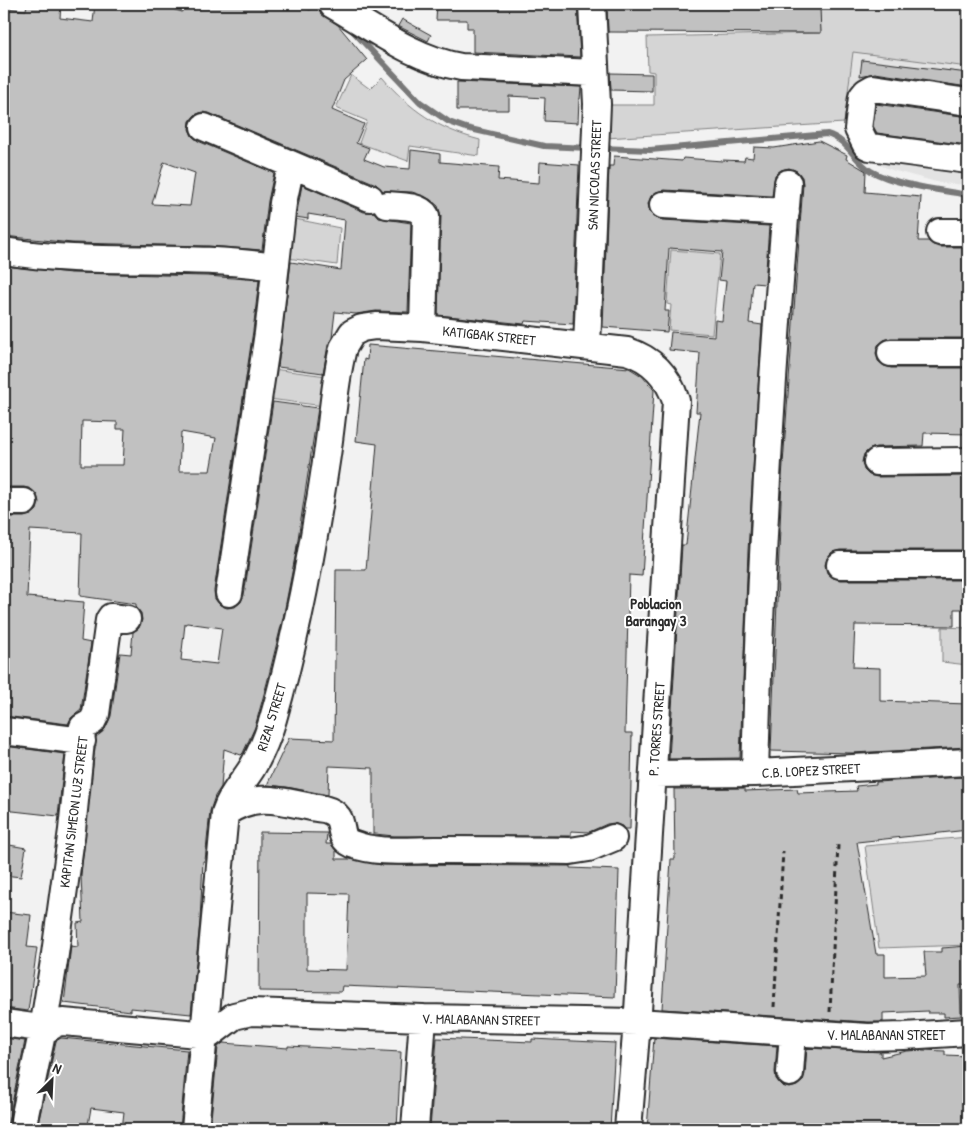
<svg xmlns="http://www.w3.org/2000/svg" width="972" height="1133" viewBox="0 0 972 1133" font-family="'Patrick Hand',sans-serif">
  <rect width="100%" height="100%" fill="#f2f2f2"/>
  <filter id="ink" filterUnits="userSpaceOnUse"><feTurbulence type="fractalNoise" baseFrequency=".02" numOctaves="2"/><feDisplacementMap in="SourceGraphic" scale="10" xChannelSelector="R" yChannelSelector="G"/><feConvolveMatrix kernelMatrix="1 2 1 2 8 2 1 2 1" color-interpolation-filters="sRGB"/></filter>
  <g filter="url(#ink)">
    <path fill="#e3e3e3" d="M853,51L968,67V185L940,183L892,170L860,157L844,130Z"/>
    <path fill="#d5d5d5" stroke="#808080" d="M819,4H968V67L853,52L844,123L606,138V105H654V72L648,71L647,37L821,33Z
      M351,75L370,89L382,77C410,110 438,129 480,140L479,156L410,146L408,161L359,143L367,121L336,108Z
      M285,217L340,228L337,265L280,257Z
      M671,250L720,254L712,334L669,330L671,305L667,304Z
      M265,368L327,376L324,406L261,398Z
      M942,627L968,628V665L942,662Z
      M968,837V945L879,948L865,846Z"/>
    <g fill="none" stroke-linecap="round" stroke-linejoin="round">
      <path stroke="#787878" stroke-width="6" d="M350,28L420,102L449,122L466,128L544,146L589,148
        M601,148L650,150L827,134C848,140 853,160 871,171C895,185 940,190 968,195"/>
    </g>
    <path fill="#c1c1c1" stroke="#2b2b2b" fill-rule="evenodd" d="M27,4H61L60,18L93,22L95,4H124L143,7L144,4H156L182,12L184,4H295L310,10L318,4L320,13L338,25L367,60L344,80L332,110L364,124L356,143L369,148L364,159L384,167L410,169L411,150L428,152L440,154V162L499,167L498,180L539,183L540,162L579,165L573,324L525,321L524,324L438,315L441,216L438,206L431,200L424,196L412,192L383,191L376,184L209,113L202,112L195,115L190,121L189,129L192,136L198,141L274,173L268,201L262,250L208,246L72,243L4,236V8L26,10ZM164,162L195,173L190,206L152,204Z
      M437,4H577L580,57L473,52V28H467V20H436Z
      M607,4H814L815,9L820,8L821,33L608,32Z
      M402,19L431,35L428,41L398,26Z
      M862,60L968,73V87L875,73L860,76Z
      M610,73L652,74V91L611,90Z
      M457,82L581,87L580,99H579L578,123L544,121L545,98L509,96V110H457Z
      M876,104L968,117V145L877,133L873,126Z
      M819,141L847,155L846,159L866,171L865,192L921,197L918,241H928L933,245L940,247H968V338H891L884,340L878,345L876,353L878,361L884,366L891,368H968V434L924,433L923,446L876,447L870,449L864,454L862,462L864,470L869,475L877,477L968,476V550H840L832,552L827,558L825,565L827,573L833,578L840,580H968V609H954V626L855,625L853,667L880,668V701L968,704V747L852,753L771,751L782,478L803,184L802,177L797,171L789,168L781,170L775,175L772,196L664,190L656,192L651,196L648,204L650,212L654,217L662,220L769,226L765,284L753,283L749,323L762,325L748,551L740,758L669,759L682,545H686L700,412H696L700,353L669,350L671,332L714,336L715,320L722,321L726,281L719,280L722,252L669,248L665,311H669L667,332L603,327L609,166H613L614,156L682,161L683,158L722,161L723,160L744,161L745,157L753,158L754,147L774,148Z
      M302,185L364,212H374L379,218L411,223L408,312L376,311L356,314L335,312L332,338L328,345L323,373L278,367L291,262L341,270L345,220L308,214V219L296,217Z
      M4,266L71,273L207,276L259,280L253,331L214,591L215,599L220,605L227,608L235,607L241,602L244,595L273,402L318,408L296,552L283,618L267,683L255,727L243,753L241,755L224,749L221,787L215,796L210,811L205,861H203L200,921L191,1014L131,1008V1011L64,1003L71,946L78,947L77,923L83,922L81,875L96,737L105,729L111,716L120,653L131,654L133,632L139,628L142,620L141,613L136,607V604L80,596L82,533L30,530L27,597L84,602L81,641L91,643L81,710L71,718L68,724L4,716V517H24L31,515L37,510L39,502L37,495L31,489L24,487H4ZM82,421L117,422V429H125L123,465H81ZM181,432L216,438L210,471H179ZM187,623L222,628L217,664L181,660L185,624Z
      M368,345L629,368L642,376L654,390L642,576L629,575L625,733H632L630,829H624L622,826L614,823L607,824L589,832L571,831V836H394L375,834H373V768L329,766L328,795L287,787L267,785L289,738L334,740L336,570H366L377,444L356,441L364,359L367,360Z
      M4,746L65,754L58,816L4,810Z
      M965,777L966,786H968V830L857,842L876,954H885V977L926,976L924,952H942V948L968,946V985H960L961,1016L944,1017V1013H928V1011L883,1013V1022H868L662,1009L671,859H675L674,789L745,788V791L797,789L798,793L857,791L856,786L876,784V782Z
      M260,832L327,833L326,844H331L336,851V859H351L381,865L570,866V868L619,870L615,997L342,986L341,992L259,991ZM307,893L349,894L346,970L307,969Z
      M4,844L26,848L21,877L4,875Z
      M4,912L31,915L27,947L37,948L28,1011L4,1008Z
      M4,1038L25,1041L7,1127L4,1126Z
      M61,1038L187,1050L180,1129H122L124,1112L91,1108L88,1125L75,1123L73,1129H37L56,1041Z
      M437,1038L532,1042V1039L615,1043L610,1129H430Z
      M654,1038L777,1046L775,1072L776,1079L782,1086L789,1088L797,1086L803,1081L805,1074L807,1048L881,1052V1057L907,1051L923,1050L945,1051V1055L968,1056V1129H900L855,1127V1129H647Z
      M223,1043L288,1048V1046L401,1052L397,1129H210L218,1047Z"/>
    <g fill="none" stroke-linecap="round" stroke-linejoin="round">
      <g stroke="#2b2b2b" stroke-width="30">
        <path id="minor" d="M333,5C373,28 414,59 461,67L595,73
          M968,102L873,88L866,92L862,97L858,129L866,145L870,147L968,160
          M204,127L370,198
          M387,205C398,206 420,205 426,216L423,328
          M663,205L786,212
          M940,232H968
          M4,251C94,266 185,253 275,267
          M587,346L597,104L592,4
          M891,353H968
          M877,462L968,461
          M4,502H24
          M840,565H968
          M229,593L268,333L283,203L291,165
          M4,731L82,741
          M755,773C760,576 771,379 788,183
          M653,774L755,773L968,762
          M225,813C260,789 286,804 324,809C351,816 333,836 352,844C378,854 409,850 436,850C480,850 525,850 570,851L589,848L613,838
          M4,1023L47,1029L57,1023L63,1022L209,1035L234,1016L251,1012L423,1018L637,1022L868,1037L904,1036L968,1032
          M790,1073L793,1033
          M22,1129L43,1029L54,961L72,830L82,731L83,727L92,722L96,714L109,620L111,617L127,619
          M195,1129L225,813C231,794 242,784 252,768C261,753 268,736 273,719C298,633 314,543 327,455C332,422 334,389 341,357L343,348L352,333L362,328L376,326L423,328L627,351C652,359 668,376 676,401L638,1011L628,1129
          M415,1129L423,1018"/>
      </g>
      <path stroke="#2b2b2b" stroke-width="3" stroke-dasharray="5 4" stroke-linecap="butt" d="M774,1007L783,851
        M830,1012L838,845"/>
      <use href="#minor" stroke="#fff" stroke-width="26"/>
    </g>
  </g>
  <g text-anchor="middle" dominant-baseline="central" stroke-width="4" stroke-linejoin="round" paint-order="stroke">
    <g font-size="14" fill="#2b2b2b" stroke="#fff">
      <text transform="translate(594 175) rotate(-88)">SAN NICOLAS STREET</text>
      <text transform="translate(489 335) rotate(6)">KATIGBAK STREET</text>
      <text transform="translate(271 717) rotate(-73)">RIZAL STREET</text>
      <text transform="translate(656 729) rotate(-86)">P. TORRES STREET</text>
      <text transform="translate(811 770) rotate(-3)">C.B. LOPEZ STREET</text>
      <text transform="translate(73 812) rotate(-83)">KAPITAN SIMEON LUZ STREET</text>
      <text transform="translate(481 1019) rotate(1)">V. MALABANAN STREET</text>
      <text x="886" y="1034">V. MALABANAN STREET</text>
    </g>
    <g font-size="15" font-weight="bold" fill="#2b2b2b" stroke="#fff">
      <text x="656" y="603">Poblacion<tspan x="656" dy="17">Barangay 3</tspan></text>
    </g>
  </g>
  <rect width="972" height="1133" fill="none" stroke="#fff" stroke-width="20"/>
  <rect x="10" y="10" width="952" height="1113" fill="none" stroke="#2b2b2b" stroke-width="2" filter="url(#ink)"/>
  <g transform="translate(52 1080) rotate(24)" stroke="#ffffff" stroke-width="4" paint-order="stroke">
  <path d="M0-4L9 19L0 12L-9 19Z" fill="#2b2b2b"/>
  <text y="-8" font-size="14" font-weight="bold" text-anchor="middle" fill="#2b2b2b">N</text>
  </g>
</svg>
